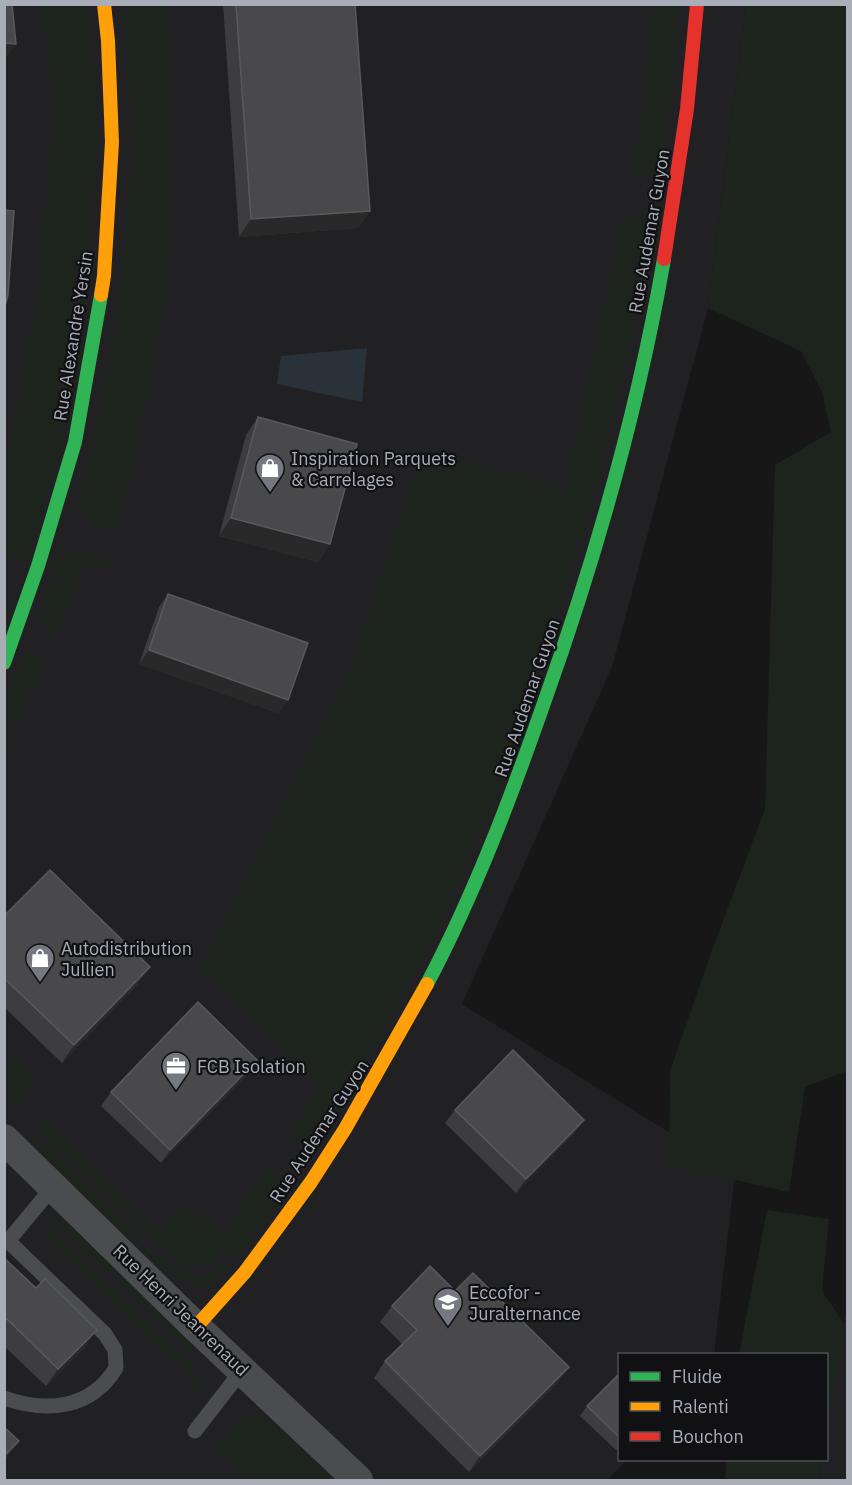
<svg xmlns="http://www.w3.org/2000/svg" width="852" height="1485" viewBox="0 0 852 1485" font-family="'IBM Plex Sans',sans-serif">
  <rect width="100%" height="100%" fill="#171717"/>
  <path fill="#212123" d="M5,5H746L708,308L612,667L462,1004L735,1173L714,1354H620V1460H627L607,1480H5Z
    M847,1305V1480H819L822,1460H826L827,1434Z"/>
  <path fill="#1d241e" d="M42,5H90L98,136L89,276L65,432L28,560L5,554V458L19,403L42,266L50,153L51,80Z
    M123,5H166C175,103 175,202 164,300C159,341 150,381 142,421C134,458 126,495 115,532C98,526 81,523 78,502C84,474 92,446 98,418C116,332 129,243 131,155C133,105 127,54 123,5Z
    M655,5H681L664,162L657,172L633,180Z
    M746,5H848L847,1071L805,1087L789,1192L669,1165L670,1071L715,942L765,809L775,465L831,432L822,392L801,351L708,308Z
    M623,216C648,219 653,228 651,251L595,492L554,629L501,786L435,936L360,1073L326,1130L305,1143L294,1146L282,1143L321,1083L201,967L355,660L421,450L566,489Z
    M78,552L106,558L102,567L86,562L56,634L44,630L38,621L55,567L63,555Z
    M35,653L47,657L5,746V699L22,658L28,654Z
    M16,1060C37,1081 43,1088 17,1108L4,1096L5,1071Z
    M42,1120L158,1232L185,1204L222,1233L267,1168C275,1174 286,1181 283,1192L237,1260L226,1250C208,1269 193,1272 172,1257L36,1127Z
    M33,1135L141,1238L134,1245L33,1146Z
    M767,1210L829,1219L822,1291L845,1325L827,1434L826,1354H739Z
    M58,1222C75,1222 103,1255 116,1267L108,1274L55,1224Z
    M49,1229L193,1366C203,1392 196,1398 180,1417L194,1393L192,1377L43,1237Z
    M148,1246C172,1268 196,1288 226,1261L233,1266L215,1282L190,1283L168,1275L142,1251Z
    M123,1275L183,1335L195,1355L116,1282Z
    M255,1415C282,1421 315,1461 335,1480H250L214,1448L240,1421Z
    M727,1460H822L819,1480H725Z"/>
  <path fill="#2a3239" d="M367,348L362,402L277,384L281,356Z"/>
  <g fill="none" stroke-linecap="round" stroke-linejoin="round">
    <path stroke="#4b4c50" stroke-width="15" d="M4,1398C47,1413 91,1409 116,1368L115,1350L105,1334L8,1241L53,1187
      M195,1431L243,1369"/>
    <path stroke="#4b4c50" stroke-width="30" d="M4,1139L196,1327L358,1480"/>
    <path stroke="#30b455" stroke-width="14" d="M4,663L38,566L75,442L101,295
      M427,984C475,893 511,797 545,700C596,557 638,409 664,259"/>
    <path stroke="#ff9f0a" stroke-width="14" d="M101,295L104,276L112,142L108,41L104,4
      M196,1327L245,1272L311,1182L345,1129L427,984"/>
    <path stroke="#e5322d" stroke-width="14" d="M664,259L687,109L697,4"/>
  </g>
  <path fill="#3d3d3f" d="M223,4H355L370,211L358,228L239,237Z
    M258,417L330,544L318,562L219,536L246,435Z
    M168,594L288,700L278,713L139,664L159,607Z
    M4,916L138,984L62,1063L4,1007Z
    M257,1060L248,1074L161,1163L101,1106L111,1092Z
    M455,1110L584,1120L574,1134L516,1193L445,1123Z
    M4,1258L85,1347L46,1386L4,1346Z
    M455,1291L569,1367L557,1384L469,1472L374,1378L385,1361L402,1344L380,1322L392,1306Z
    M620,1373V1446L616,1450L580,1416L587,1406Z"/>
  <path fill="#29292a" d="M4,43L16,44L4,61Z
    M370,211L358,228L239,237L251,219Z
    M231,518L330,544L318,562L219,536Z
    M149,650L288,700L278,713L139,664Z
    M150,967L138,984L62,1063L74,1045Z
    M257,1060L248,1074L161,1163L170,1150Z
    M584,1120L574,1134L516,1193L526,1179Z
    M97,1330L85,1347L46,1386L58,1369Z
    M569,1367L557,1384L469,1472L480,1456Z
    M19,1441L7,1458L4,1461V1456Z"/>
  <path fill="#49494c" stroke="#58595d" stroke-width="1.5" d="M4,4H12L16,44L4,43Z
    M236,4H355L370,211L251,219Z
    M4,210L14,211L8,295L4,310Z
    M258,417L357,444L330,544L231,518Z
    M168,594L308,643L288,700L149,650Z
    M50,870L150,967L74,1045L4,978V916Z
    M198,1002L257,1060L170,1150L111,1092Z
    M513,1050L584,1120L526,1179L455,1110Z
    M4,1258L36,1288L45,1279L97,1330L58,1369L7,1319L4,1321Z
    M430,1266L455,1291L473,1273L569,1367L480,1456L385,1361L417,1330L392,1306Z
    M620,1373V1438L587,1406Z
    M4,1427L19,1441L4,1456Z"/>
  <defs>
    <g id="shop-pin" transform="scale(1.5)"><path d="M0 17L-7.5 6A9.5 9.5 0 1 1 7.5 6Z" fill="#757880" stroke="#111113"/><path d="M-5-2.5h2.3a2.7 3.5 0 0 1 5.4 0H5L5.5 6h-11ZM-1.5-2.5h3a1.5 2.3 0 0 0-3 0Z" fill="#fff"/></g>
    <g id="office-pin" transform="scale(1.5)"><path d="M0 17L-7.5 6A9.5 9.5 0 1 1 7.5 6Z" fill="#757880" stroke="#111113"/><path d="M-6-3h4V-5.5h4V-3h4V5H-6ZM-1-4.5V-3h2v-1.5ZM-6 0V1H6V0Z" fill="#fff"/></g>
    <g id="school-pin" transform="scale(1.5)"><path d="M0 17L-7.5 6A9.5 9.5 0 1 1 7.5 6Z" fill="#757880" stroke="#111113"/><path d="M0-5L7-2L0 1L-7-2ZM-4 1L0 2.5L4 1V4Q0 6-4 4Z" fill="#fff"/></g>
  </defs>
  <g fill-rule="evenodd">
    <use href="#shop-pin" x="270" y="468"/>
    <use href="#shop-pin" x="40" y="958"/>
    <use href="#office-pin" x="176" y="1066"/>
    <use href="#school-pin" x="448" y="1302"/>
  </g>
  <g text-anchor="middle" dominant-baseline="central" stroke-width="4.5" stroke-linejoin="round" paint-order="stroke">
    <g font-size="18" fill="#a8adb8" stroke="#111113">
      <text transform="translate(649 231) rotate(-80)">Rue Audemar Guyon</text>
      <text transform="translate(73 336) rotate(-81)">Rue Alexandre Yersin</text>
      <text transform="translate(527 698) rotate(-71)">Rue Audemar Guyon</text>
      <text transform="translate(319 1131) rotate(-57)">Rue Audemar Guyon</text>
      <text transform="translate(181 1310) rotate(44)">Rue Henri Jeanrenaud</text>
    </g>
    <g font-size="18" fill="#a8adb8" stroke="#111113" text-anchor="start">
      <text x="291" y="458">Inspiration Parquets<tspan x="291" dy="21">&amp; Carrelages</tspan></text>
      <text x="61" y="948">Autodistribution<tspan x="61" dy="21">Jullien</tspan></text>
      <text x="197" y="1066">FCB Isolation</text>
      <text x="469" y="1292">Eccofor -<tspan x="469" dy="21">Juralternance</tspan></text>
    </g>
  </g>
  <rect width="852" height="1485" fill="none" stroke="#a8adb8" stroke-width="12"/>
  <rect x="618" y="1353" width="210" height="108" fill="#111113" stroke="#4d4f55" stroke-width="1.5"/>
  <rect x="630" y="1372" width="30" height="9" fill="#30b455" stroke="#4d4f55" stroke-width="1.5"/>
  <text x="672" y="1383" font-size="18" fill="#a8adb8">Fluide</text>
  <rect x="630" y="1402" width="30" height="9" fill="#ff9f0a" stroke="#4d4f55" stroke-width="1.5"/>
  <text x="672" y="1413" font-size="18" fill="#a8adb8">Ralenti</text>
  <rect x="630" y="1432" width="30" height="9" fill="#e5322d" stroke="#4d4f55" stroke-width="1.5"/>
  <text x="672" y="1443" font-size="18" fill="#a8adb8">Bouchon</text>
</svg>
